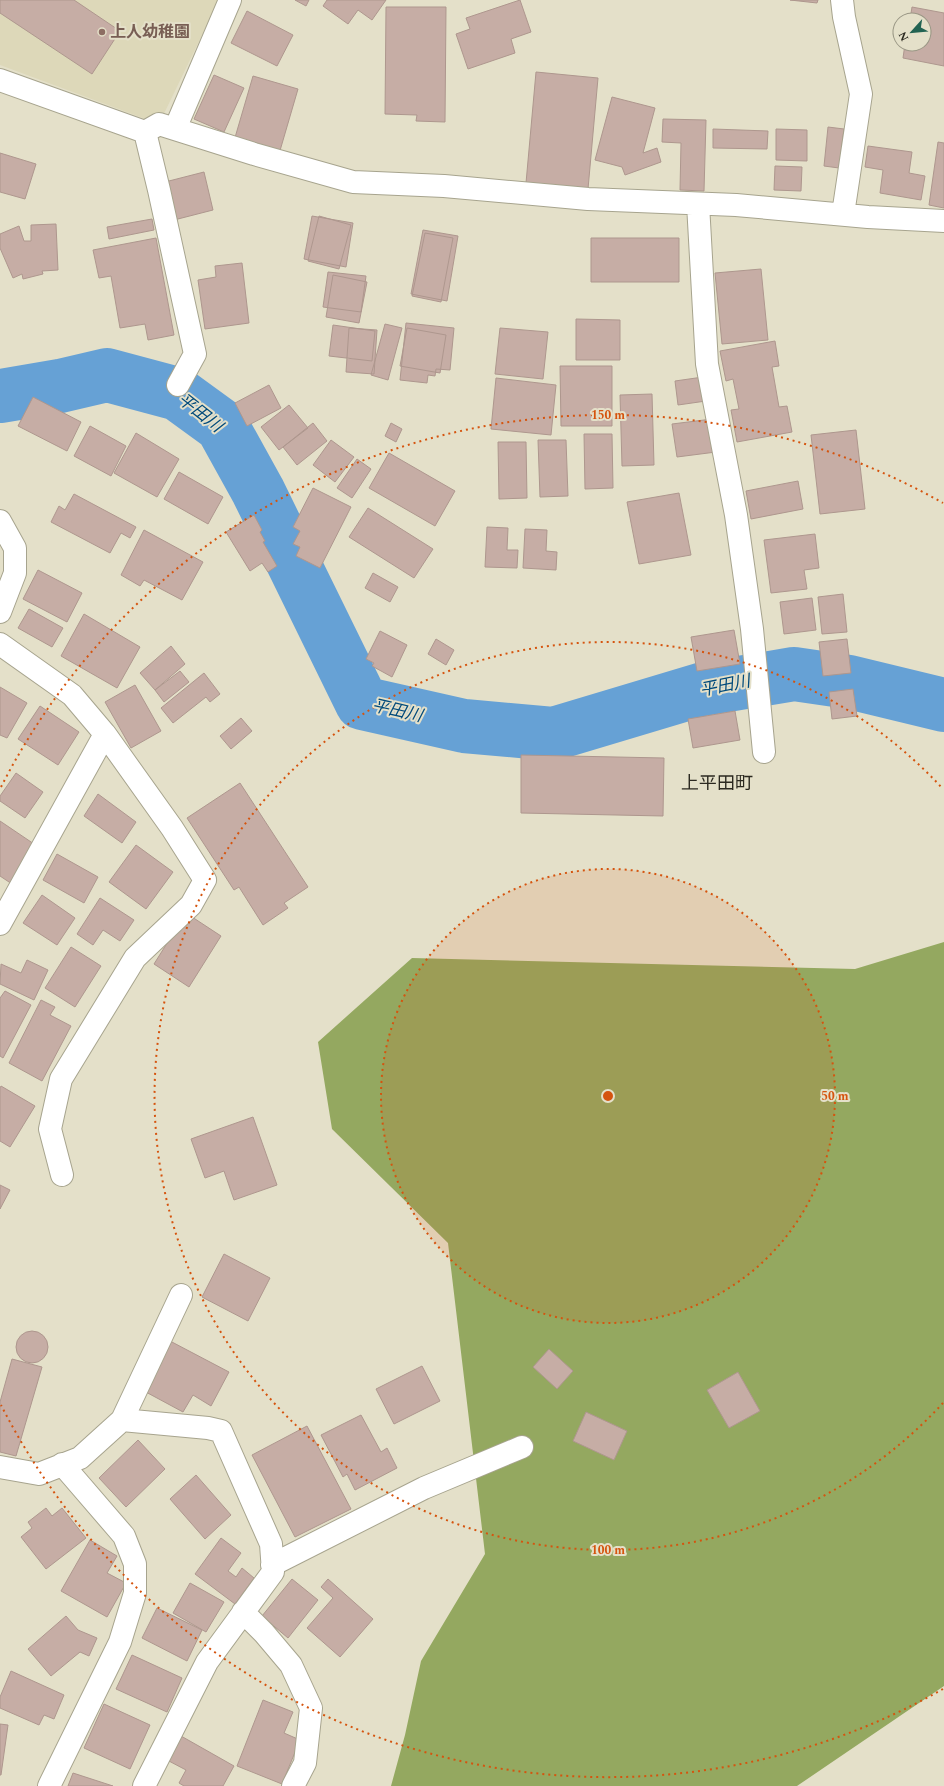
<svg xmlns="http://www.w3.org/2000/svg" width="944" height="1786" viewBox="0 0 944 1786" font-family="Spectral,'Noto Sans JP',serif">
  <rect width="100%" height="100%" fill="#e4e0c9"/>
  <path fill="#ddd8b9" d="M0,0H219L159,124L0,65Z"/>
  <path fill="#94a860" d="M944,942V1686L797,1786H391L405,1735L421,1661L485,1554L448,1243L332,1129L318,1042L412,958L855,969Z"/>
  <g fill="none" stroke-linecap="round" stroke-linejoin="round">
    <path stroke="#66a1d5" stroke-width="54" d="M0,396L60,386L107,375L178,394L222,426L258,491L362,703L464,726L553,734L703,689L794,674L849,682L944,705"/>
  </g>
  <path fill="#c6ada5" stroke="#ae978e" d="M0,0H74L120,31L92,74L0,13Z
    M295,0H309L306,6Z
    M327,0H386L372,20L358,10L348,24L323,6Z
    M520,0L531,32L511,39L515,53L468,69L456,34L470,29L466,18Z
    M790,0H818L817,3Z
    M386,7H446L445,122L416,121L417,115L385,114Z
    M912,7L944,13V66L903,58L905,44H924V20H910Z
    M247,11L293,35L277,66L231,43Z
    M536,72L598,78L588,189L526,183Z
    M214,75L244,88L224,132L194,119Z
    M253,76L298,89L279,154L234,141Z
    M612,97L655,108L643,153L657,148L661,162L625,175L622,167L595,160Z
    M663,119L706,120L704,191L680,190L681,143L662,142Z
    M828,127L844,129L839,168L824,166Z
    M713,129L768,131L767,149L713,148Z
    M776,129L807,130V161L776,160Z
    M938,142L944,143V208L929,205Z
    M868,146L912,152L909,173L925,176L921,200L880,193L883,170L865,167Z
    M0,153L36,164L25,199L0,192Z
    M775,166L802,167L801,191L774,190Z
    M204,172L213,210L174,220L165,182Z
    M312,216L353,223L346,267L304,259Z
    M319,216L351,225L339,269L308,261Z
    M152,219L154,230L109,239L107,227Z
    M56,224L58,270L42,271L43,274L23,279L22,274L13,278L0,248V234L19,226L24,241H31V225Z
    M423,230L458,236L447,301L411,294Z
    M425,233L453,238L441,302L412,296Z
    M156,238L174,335L148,340L145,324L120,328L111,276L99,278L93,250Z
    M591,238H679V282H591Z
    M242,263L249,323L205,329L198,280L216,277L215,266Z
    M761,269L768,340L722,344L715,273Z
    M328,272L366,276L361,312L323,307Z
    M333,275L367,282L359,323L326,317Z
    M576,319L620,320V360H576Z
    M406,323L454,328L450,370L436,369L435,376L428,375L427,383L400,380Z
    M385,324L402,328L388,380L371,375Z
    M333,325L375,331L372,361L329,356Z
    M349,328L377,330L374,374L346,372Z
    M407,328L446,335L440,373L400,366Z
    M500,328L548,332L543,379L495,374Z
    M775,341L779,366L772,367L779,407L787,406L792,432L737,442L731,410L739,409L733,379L726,381L720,351Z
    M560,366H612V426H561Z
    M703,377L706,401L678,405L675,381Z
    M496,378L556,385L551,435L491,429Z
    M269,385L281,408L247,426L235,403Z
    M652,394L654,465L622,466L620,395Z
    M33,397L81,422L67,451L18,426Z
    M289,405L308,428L279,450L261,427Z
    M712,419L716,452L677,457L672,424Z
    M313,423L327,441L297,465L283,447Z
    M391,423L402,429L396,442L385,436Z
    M90,426L126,446L111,476L74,456Z
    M856,430L865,509L820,514L811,435Z
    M136,433L179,459L157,497L114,473Z
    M584,434H612L613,488L585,489Z
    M331,440L354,457L335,482L313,465Z
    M538,440H566L568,496L540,497Z
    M498,442H526L527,498L499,499Z
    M389,453L455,491L435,526L369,488Z
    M357,459L371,469L352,498L337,488Z
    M179,472L223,497L208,524L164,499Z
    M798,481L803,509L751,519L746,491Z
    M313,488L351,507L320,568L296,556L300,547L293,544L300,531L293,527Z
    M679,493L691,555L639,564L627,502Z
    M74,494L136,527L130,538L121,533L110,553L51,522L59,506L65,510Z
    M368,508L433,549L414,578L349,537Z
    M254,515L262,530L260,532L265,541L263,542L277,566L268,572L262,563L250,571L226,532Z
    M487,527L508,528L507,550H518L517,568L485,567Z
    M525,529L547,530L546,551L557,552L556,570L523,568Z
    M144,530L203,562L182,600L144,580L140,586L121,575Z
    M815,534L819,568L804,570L807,589L771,593L764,540Z
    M38,570L82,593L67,622L23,599Z
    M373,573L398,587L390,602L365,588Z
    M843,594L847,632L822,634L818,597Z
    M812,598L816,630L784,634L780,602Z
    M29,609L63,628L52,647L18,628Z
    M84,614L140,647L117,688L61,656Z
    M734,630L740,664L697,671L691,637Z
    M380,631L407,645L392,677L372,666L374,663L366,659Z
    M436,639L454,650L446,665L428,654Z
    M847,639L851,673L823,676L819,642Z
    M171,646L185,664L155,690L140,673Z
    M180,671L189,682L164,702L155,690Z
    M204,673L220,694L210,702L206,697L173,723L161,708Z
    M135,685L161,731L131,748L105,702Z
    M0,687L27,703L7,738L0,735Z
    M853,689L857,716L832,719L829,692Z
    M40,706L79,732L58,765L18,739Z
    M735,711L740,740L693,748L688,719Z
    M241,718L252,731L231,749L220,736Z
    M521,755L664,758L663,816L521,813Z
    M16,773L43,792L25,818L0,801V796Z
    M240,783L308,887L284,903L288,908L263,925L239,887L234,890L187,818Z
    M98,794L136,822L122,843L84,816Z
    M0,821L37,846L12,884L0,876Z
    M136,845L173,872L146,909L109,882Z
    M57,854L98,877L84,903L43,880Z
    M42,895L75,918L57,945L23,923Z
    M100,898L134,920L120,941L103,930L93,945L77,934Z
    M186,913L221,936L189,987L154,964Z
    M71,947L101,966L75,1007L45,988Z
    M27,960L48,970L34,1000L0,984L1,964L21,973Z
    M5,991L31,1005L3,1058L0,1056V998Z
    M41,1000L55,1007L50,1015L71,1026L42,1081L9,1063Z
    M1,1086L35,1106L10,1147L0,1141V1088Z
    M253,1117L277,1185L234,1200L224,1171L205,1178L191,1139Z
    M0,1185L10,1190L0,1209Z
    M224,1254L270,1278L248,1321L202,1297Z
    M16 1347a16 16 0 1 1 32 0a16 16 0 1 1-32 0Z
    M170,1341L229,1372L211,1406L193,1395L183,1412L144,1391Z
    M549,1349L573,1371L557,1389L533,1367Z
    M12,1359L42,1367L16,1456L0,1452V1402Z
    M422,1366L440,1401L394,1424L376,1389Z
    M738,1372L760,1411L729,1428L707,1390Z
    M586,1412L627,1431L614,1460L573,1441Z
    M361,1415L381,1452L387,1448L397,1468L355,1490L347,1474L343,1477L321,1435Z
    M307,1426L351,1509L295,1537L252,1455Z
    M138,1440L165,1469L126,1507L99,1478Z
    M196,1475L231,1515L205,1539L170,1499Z
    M46,1508L52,1516L62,1508L86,1538L46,1569L21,1537L32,1528L28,1522Z
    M221,1538L241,1553L228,1571L236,1577L242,1568L254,1578L235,1604L195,1574Z
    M90,1540L117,1556L107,1573L126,1583L107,1617L61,1591Z
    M292,1579L318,1600L288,1638L262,1616Z
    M328,1579L373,1619L340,1657L307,1628L333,1598L321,1587Z
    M190,1583L224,1602L206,1632L173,1613Z
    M157,1608L202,1630L187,1661L142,1638Z
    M66,1616L78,1630L97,1638L89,1656L80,1652L51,1676L28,1649Z
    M132,1655L182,1678L167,1712L116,1689Z
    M11,1671L64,1695L54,1719L44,1715L39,1725L0,1708V1697Z
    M263,1700L293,1712L284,1733L300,1740L282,1784L237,1766Z
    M104,1704L150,1725L130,1769L84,1748Z
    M0,1724L8,1725L1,1775H0Z
    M181,1736L234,1766L223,1786H184L179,1783L186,1770L167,1760Z
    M73,1773L113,1786H68Z"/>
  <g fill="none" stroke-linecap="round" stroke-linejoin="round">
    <g stroke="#a7a48e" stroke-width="24">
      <path id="minor" d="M842,0L844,17L861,94L843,214
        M0,80L145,132L159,124L254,154L353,182L444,186L588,199L736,205L868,217L944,221
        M175,129L230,0
        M145,132L159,190L195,354L178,385
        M698,204L707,364L736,515L752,629L764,752
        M0,521L15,548V573L0,612
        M0,644L72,695L105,734L172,828L205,880L191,905L135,958L61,1079L50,1129L62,1175
        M0,924L105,734
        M122,1420L208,1428L221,1431L271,1544L273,1572L207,1662L144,1786
        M0,1467L39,1474L80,1458L122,1420L181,1295
        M272,1565L424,1488L522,1447
        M243,1612L264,1633L291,1665L311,1708L305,1763L293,1786
        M49,1786L120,1642L135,1593V1564L124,1536L62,1464"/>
    </g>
    <use href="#minor" stroke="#fff" stroke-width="22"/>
  </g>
  <circle cx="608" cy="1096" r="227" fill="#d5540e" fill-opacity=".12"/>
  <g fill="none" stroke="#d5540e" stroke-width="2" stroke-dasharray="2 4">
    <circle cx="608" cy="1096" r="227"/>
    <path d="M943 1403A454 454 0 1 1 943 789"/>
    <path d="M943 1689A681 681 0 0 1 1 1405M1 787A681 681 0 0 1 943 503"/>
  </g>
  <circle fill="#8d6e63" stroke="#e4e0c9" stroke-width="1.5" cx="102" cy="32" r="4"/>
  <g text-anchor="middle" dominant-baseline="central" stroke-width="4" stroke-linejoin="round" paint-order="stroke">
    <g font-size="16" font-weight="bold" fill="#785e54" stroke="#e4e0c9" text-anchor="start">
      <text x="110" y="32">上人幼稚園</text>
    </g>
    <g font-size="17" font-style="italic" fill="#004a7b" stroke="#e4e0c9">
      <text transform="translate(200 413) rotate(38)">平田川</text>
      <text transform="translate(725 686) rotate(-11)">平田川</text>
      <text transform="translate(397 711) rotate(13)">平田川</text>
    </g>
    <g font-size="18" fill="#2b2920" stroke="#e4e0c9">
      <text x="717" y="783">上平田町</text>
    </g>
  </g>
  <circle cx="608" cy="1096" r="6" fill="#d5540e" stroke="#e4e0c9" stroke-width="2"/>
  <g font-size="12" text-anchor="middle" font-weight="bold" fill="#d5540e" stroke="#e4e0c9" stroke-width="4" stroke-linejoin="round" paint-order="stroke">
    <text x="608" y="419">150 m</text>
    <text x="835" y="1100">50 m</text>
    <text x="608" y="1554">100 m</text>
  </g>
  <g transform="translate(912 32) rotate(243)"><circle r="19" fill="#e4e0c9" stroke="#9a9785"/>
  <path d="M0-3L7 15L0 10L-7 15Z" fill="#226352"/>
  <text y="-6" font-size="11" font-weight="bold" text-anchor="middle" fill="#2b2920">N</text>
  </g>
</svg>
